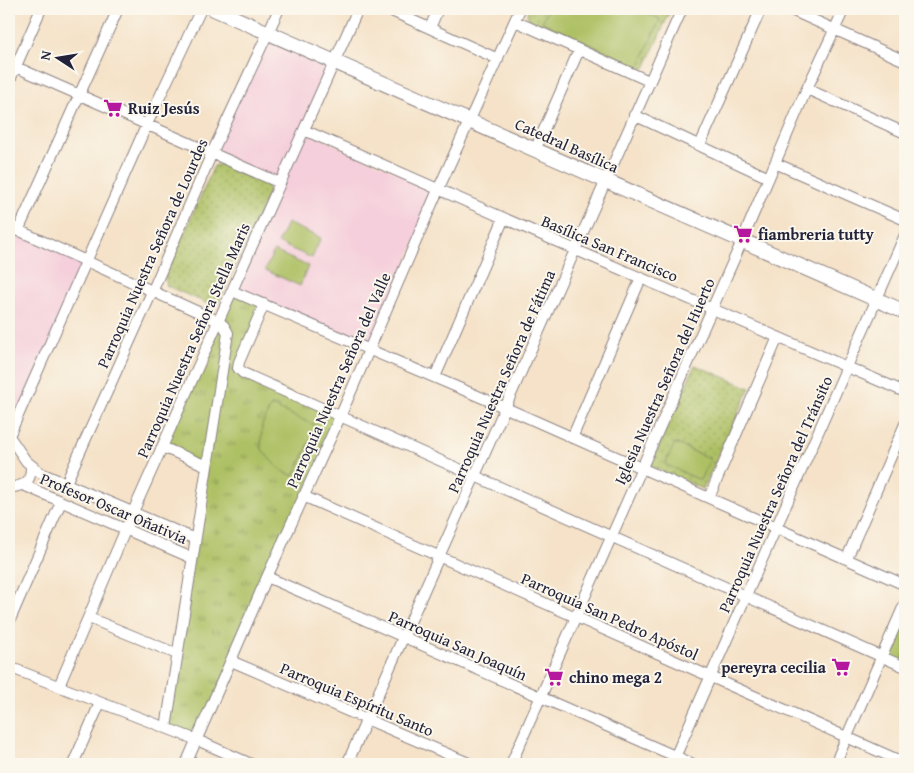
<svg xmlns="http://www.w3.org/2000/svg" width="914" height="773" viewBox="0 0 914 773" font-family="'Gentium Book Plus',serif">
  <defs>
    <pattern id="grass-tufts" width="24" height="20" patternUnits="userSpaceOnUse" patternTransform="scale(1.25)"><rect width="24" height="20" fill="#adc064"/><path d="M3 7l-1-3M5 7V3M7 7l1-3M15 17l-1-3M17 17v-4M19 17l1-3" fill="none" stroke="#8c9c54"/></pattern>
    <pattern id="park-dots" width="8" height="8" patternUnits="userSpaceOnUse" patternTransform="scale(1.25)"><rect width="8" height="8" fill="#adc064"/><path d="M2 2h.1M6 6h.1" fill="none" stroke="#8c9c54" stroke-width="1.8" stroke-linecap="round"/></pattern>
  </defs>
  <rect width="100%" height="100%" fill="#fbf7ec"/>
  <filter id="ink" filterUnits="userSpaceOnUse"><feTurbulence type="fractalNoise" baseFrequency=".02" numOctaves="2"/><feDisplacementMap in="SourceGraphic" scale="10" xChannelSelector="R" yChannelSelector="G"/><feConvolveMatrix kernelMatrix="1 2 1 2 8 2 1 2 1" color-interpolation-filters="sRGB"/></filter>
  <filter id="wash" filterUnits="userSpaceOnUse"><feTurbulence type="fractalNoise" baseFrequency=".0096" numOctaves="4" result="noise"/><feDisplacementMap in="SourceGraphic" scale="20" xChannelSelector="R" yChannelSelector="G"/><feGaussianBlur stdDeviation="1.12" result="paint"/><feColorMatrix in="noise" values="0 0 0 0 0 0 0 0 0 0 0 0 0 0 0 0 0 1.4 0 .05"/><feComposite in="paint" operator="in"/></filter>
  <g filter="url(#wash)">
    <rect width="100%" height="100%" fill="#f5e2c8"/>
    <path fill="#f5cfdb" d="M269,33L334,62L280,182L213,153Z
      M304,131L438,190L369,349L233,290Z
      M9,228L86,262L9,436Z"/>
    <path fill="url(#grass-tufts)" stroke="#687150" d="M232,291L263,305L238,368L339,417L196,739L166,727L207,466L162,447Z
      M905,605V666L883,655Z"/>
    <path fill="url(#park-dots)" stroke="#687150" d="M529,9H671L645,68L637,70L530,22L527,13Z
      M220,164L267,185L269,192L219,302L211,305L167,286L165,277L214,166Z
      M695,365L750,388L703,489L650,466Z"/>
    <path fill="#adc064" stroke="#687150" d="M548,9H637L660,19L639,67L542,22Z
      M287,223L321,238L312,258L278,243Z
      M274,251L308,266L300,286L265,270Z
      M271,406L317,426L294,476C277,470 272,462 261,448L262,425Z
      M675,443L710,459L700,480L665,464Z"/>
  </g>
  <g filter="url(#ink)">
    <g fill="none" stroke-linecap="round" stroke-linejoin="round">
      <g stroke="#8c8282" stroke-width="12">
        <path id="minor" d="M387,9L498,59
          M789,9L905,61
          M515,21L649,81
          M430,28L438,9
          M9,64L280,183
          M9,82L41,9
          M807,89L905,133
          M634,115L769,178
          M304,130L576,250L905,392
          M700,145L761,9
          M535,150L579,50
          M775,163L905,220
          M9,226L218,321L224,326L228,333L166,728
          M18,231L118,9
          M232,291L506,408L905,585
          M264,304L239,362L238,368L243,373L905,667
          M435,377L504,218
          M9,436L147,124L201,9
          M9,436L26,461L41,473L195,539
          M572,438L641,278
          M162,447L207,466
          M66,483L152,292L212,153L279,9
          M23,485L192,558
          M9,488C25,485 31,484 31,466
          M303,496L905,763
          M709,498L778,337
          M847,558L905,424
          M267,577L693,764
          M89,618L177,654
          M9,622L61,502
          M231,661L471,764
          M9,667L197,740L251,764
          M59,686L133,512L358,9
          M73,764L100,703
          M186,764L267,577L340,417L438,190L520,9
          M347,764L682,9
          M511,764L742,241L804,95L844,9
          M672,764L905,235
          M835,764L905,603"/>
      </g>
      <g stroke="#8c8282" stroke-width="16">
        <path id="secondary" d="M214,9L905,312"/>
      </g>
      <use href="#minor" stroke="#fff" stroke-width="10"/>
      <use href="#secondary" stroke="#fff" stroke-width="14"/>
    </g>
  </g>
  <defs>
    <g id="supermarket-bare" transform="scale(1.5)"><path d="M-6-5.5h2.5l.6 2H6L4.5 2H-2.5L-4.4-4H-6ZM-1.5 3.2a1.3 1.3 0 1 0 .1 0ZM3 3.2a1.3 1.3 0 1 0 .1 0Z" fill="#b5179e" stroke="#fbf7ec" stroke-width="2.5" paint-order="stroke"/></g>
  </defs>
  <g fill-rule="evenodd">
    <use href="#supermarket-bare" x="113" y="108"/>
    <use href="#supermarket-bare" x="743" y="234"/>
    <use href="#supermarket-bare" x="841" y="667"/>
    <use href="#supermarket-bare" x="554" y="677"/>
  </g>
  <g text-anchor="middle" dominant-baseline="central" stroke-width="4" stroke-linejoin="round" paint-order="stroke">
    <g font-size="16" font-weight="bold" fill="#22223b" stroke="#fbf7ec" text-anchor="start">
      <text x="128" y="108">Ruiz Jesús</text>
      <text x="758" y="234">fiambreria tutty</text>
      <text x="826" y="667" text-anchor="end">pereyra cecilia</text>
      <text x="569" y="677">chino mega 2</text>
    </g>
    <g font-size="16" fill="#22223b" stroke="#fbf7ec">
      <text transform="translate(567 145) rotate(24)">Catedral Basílica</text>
      <text transform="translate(610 248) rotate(23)">Basílica San Francisco</text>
      <text transform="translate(152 253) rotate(-66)">Parroquia Nuestra Señora de Lourdes</text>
      <text transform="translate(193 340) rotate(-66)">Parroquia Nuestra Señora Stella Maris</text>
      <text transform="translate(338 380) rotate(-66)">Parroquia Nuestra Señora del Valle</text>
      <text transform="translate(501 381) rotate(-66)">Parroquia Nuestra Señora de Fátima</text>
      <text transform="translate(664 381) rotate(-66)">Iglesia Nuestra Señora del Huerto</text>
      <text transform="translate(775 494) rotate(-66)">Parroquia Nuestra Señora del Tránsito</text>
      <text transform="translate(114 508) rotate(23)">Profesor Oscar Oñativia</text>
      <text transform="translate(610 616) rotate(24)">Parroquia San Pedro Apóstol</text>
      <text transform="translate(458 645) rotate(24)">Parroquia San Joaquín</text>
      <text transform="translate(357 699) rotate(23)">Parroquia Espíritu Santo</text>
    </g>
  </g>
  <rect width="914" height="773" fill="none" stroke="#fbf7ec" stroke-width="30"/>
  <g transform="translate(58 58) rotate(282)" stroke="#fbf7ec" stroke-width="4" paint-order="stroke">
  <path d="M0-4L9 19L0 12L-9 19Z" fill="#22223b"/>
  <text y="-8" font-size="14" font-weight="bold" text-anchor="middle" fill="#22223b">N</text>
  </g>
</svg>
